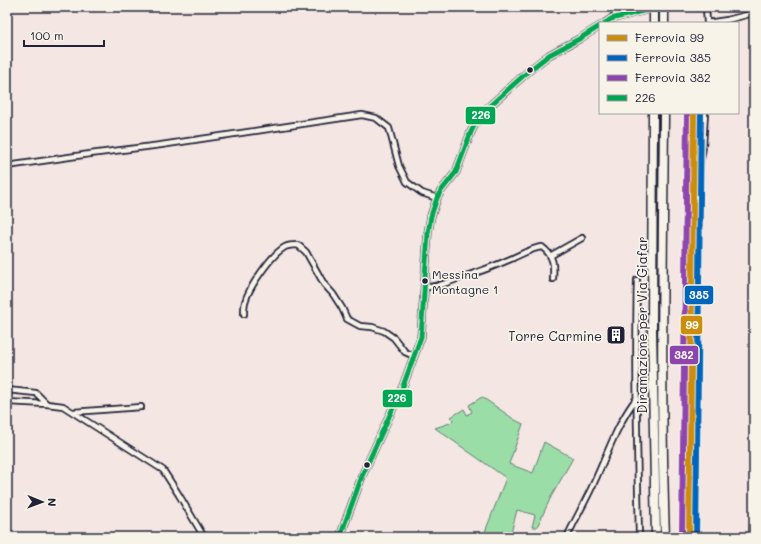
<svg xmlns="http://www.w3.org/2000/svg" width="761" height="544" viewBox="0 0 761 544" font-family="Mali,sans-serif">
  <rect width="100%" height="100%" fill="#f4e6e2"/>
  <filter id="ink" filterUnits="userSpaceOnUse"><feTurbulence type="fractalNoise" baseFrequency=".025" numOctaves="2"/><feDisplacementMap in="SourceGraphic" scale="8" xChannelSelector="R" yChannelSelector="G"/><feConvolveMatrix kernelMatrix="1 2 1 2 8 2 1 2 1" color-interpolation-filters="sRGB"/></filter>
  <g filter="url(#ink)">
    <path fill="#9bdda7" stroke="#5e8071" d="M482,397L515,420L523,424L509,464L533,473L544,442L573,458L551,497L537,527H532L535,515L517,510L510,537H483L506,478L435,428L450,423L453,420L451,417L464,409L467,415L472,412L469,405Z"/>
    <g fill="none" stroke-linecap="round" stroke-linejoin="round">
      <g stroke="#22223b" stroke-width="8">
        <path id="minor" d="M706,7L707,23
          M707,23L727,20L754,13
          M7,166L90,154L161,145L362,115L376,118L389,128L399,166L407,182L422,193L437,198
          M698,205L699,173L703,147L705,113
          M550,256L582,238
          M637,280C635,366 637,451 639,537
          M424,287C436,288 445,283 457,279C476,273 495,266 513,258C522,254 532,248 542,247C554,256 554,265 553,279
          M244,314C244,310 244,306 245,302C249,287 272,254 285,247C289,245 294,245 298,245L306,252L324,284L333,294L342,308L347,319L360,326L372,327L384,331L394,338L405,352L414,356
          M7,390L36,393L47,404
          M7,402L47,404L63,406L163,470L179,495L204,537
          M73,412L141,407
          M567,537C575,520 584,504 592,487C606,458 616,425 636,399"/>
      </g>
      <g stroke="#22223b" stroke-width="9">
        <path id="tertiary" d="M612,18L624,7
          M605,23L611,19L658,7
          M340,537L362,476L403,386L421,337L428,233L431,216L437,198L441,191L456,172L471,132L477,120L485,110L531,69L549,55L579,39L600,26"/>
      </g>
      <g stroke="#22223b" stroke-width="11">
        <path id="motorway" d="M664,23V7
          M653,113L652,329L656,537
          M664,113C663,254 660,396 665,537"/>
      </g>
      <use href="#minor" stroke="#f7f3e8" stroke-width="4.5"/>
      <use href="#tertiary" stroke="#f7f3e8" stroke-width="6"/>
      <use href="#motorway" stroke="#f7f3e8" stroke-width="8"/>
      <g stroke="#22223b" stroke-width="11" stroke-linecap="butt">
        <path id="motorway-bridge" d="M654,23V7"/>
      </g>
      <use href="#motorway-bridge" stroke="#f7f3e8" stroke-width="8"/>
      <g stroke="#f7f3e8" stroke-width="8">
        <path id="bus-1" d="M605,23L611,19L658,7
          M340,537L362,476L403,386L421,337L428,233L431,216L437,198L441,191L456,172L471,132L477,120L485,110L531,69L549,55L579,39L600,26"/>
      </g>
      <use href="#bus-1" stroke="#00a651" stroke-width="5"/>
      <g stroke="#f7f3e8" stroke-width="9">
        <path id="rail-1" d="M689,537L694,113"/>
      </g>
      <g stroke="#f7f3e8" stroke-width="9">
        <path id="rail-2" d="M696,537L701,113"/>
      </g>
      <g stroke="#f7f3e8" stroke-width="9">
        <path id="rail-3" d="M682,537L687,113"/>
      </g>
      <use href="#rail-1" stroke="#cc8c0c" stroke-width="6"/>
      <use href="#rail-2" stroke="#0065bd" stroke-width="6"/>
      <use href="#rail-3" stroke="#8e44ad" stroke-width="6"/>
    </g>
  </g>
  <defs>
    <g id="building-square" transform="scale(1)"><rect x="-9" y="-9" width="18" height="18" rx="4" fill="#22223b" stroke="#f7f3e8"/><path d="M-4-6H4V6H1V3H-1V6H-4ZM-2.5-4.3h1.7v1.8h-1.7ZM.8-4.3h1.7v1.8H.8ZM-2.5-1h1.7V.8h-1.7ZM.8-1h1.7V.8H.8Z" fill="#fff"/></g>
  </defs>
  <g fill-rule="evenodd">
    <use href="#building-square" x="616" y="335"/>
  </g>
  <g fill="#22223b" stroke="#f7f3e8" stroke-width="1.5">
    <circle cx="530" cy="70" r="3.5"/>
    <circle cx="425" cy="281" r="3.5"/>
    <circle cx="367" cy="465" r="3.5"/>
  </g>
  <g text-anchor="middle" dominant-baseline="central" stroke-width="3.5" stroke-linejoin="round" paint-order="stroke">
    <g font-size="12" fill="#22223b" stroke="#f7f3e8" text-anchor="start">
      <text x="432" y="274">Messina<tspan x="432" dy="15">Montagne 1</tspan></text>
    </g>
    <g font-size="13" fill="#22223b" stroke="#f7f3e8">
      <text transform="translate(641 325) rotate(-90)">Diramazione per Via Giafar</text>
    </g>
    <g font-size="13" fill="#22223b" stroke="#f7f3e8" text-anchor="end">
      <text x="602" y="335">Torre Carmine</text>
    </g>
  </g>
  <g stroke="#f7f3e8" stroke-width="1.5">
    <rect x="465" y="106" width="31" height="19" rx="4" fill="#00a651"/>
    <rect x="684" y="285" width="30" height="20" rx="4" fill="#0065bd"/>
    <rect x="680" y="315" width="23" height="20" rx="4" fill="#cc8c0c"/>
    <rect x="669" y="345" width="30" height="20" rx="4" fill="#8e44ad"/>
    <rect x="382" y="389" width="31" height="19" rx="4" fill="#00a651"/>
  </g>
  <g font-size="11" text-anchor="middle" font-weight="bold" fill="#fff">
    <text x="481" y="119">226</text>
    <text x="699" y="299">385</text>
    <text x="692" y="329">99</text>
    <text x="684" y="359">382</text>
    <text x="397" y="402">226</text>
  </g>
  <rect width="761" height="544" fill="none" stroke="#f7f3e8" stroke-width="24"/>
  <rect x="12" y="12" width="737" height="520" fill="none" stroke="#22223b" stroke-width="1.5" filter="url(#ink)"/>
  <rect x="599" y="22" width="140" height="92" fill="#f7f3e8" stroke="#a29fa3"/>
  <rect x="607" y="35" width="20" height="6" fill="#cc8c0c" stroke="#a29fa3"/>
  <text x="635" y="42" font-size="12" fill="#22223b">Ferrovia 99</text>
  <rect x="607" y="55" width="20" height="6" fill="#0065bd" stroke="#a29fa3"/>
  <text x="635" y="62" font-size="12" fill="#22223b">Ferrovia 385</text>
  <rect x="607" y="75" width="20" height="6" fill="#8e44ad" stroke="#a29fa3"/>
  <text x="635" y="82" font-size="12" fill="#22223b">Ferrovia 382</text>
  <rect x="607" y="95" width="20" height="6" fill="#00a651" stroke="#a29fa3"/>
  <text x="635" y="102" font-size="12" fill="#22223b">226</text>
  <g transform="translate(42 502) rotate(91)" stroke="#f7f3e8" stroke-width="3" paint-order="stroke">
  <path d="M0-3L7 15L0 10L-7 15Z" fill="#22223b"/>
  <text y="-6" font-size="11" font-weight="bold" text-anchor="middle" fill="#22223b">N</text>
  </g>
  <path d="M24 40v6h80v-6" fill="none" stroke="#22223b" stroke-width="2"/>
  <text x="30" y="40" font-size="12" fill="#22223b" stroke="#f7f3e8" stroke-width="3" paint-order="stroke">100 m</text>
</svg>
